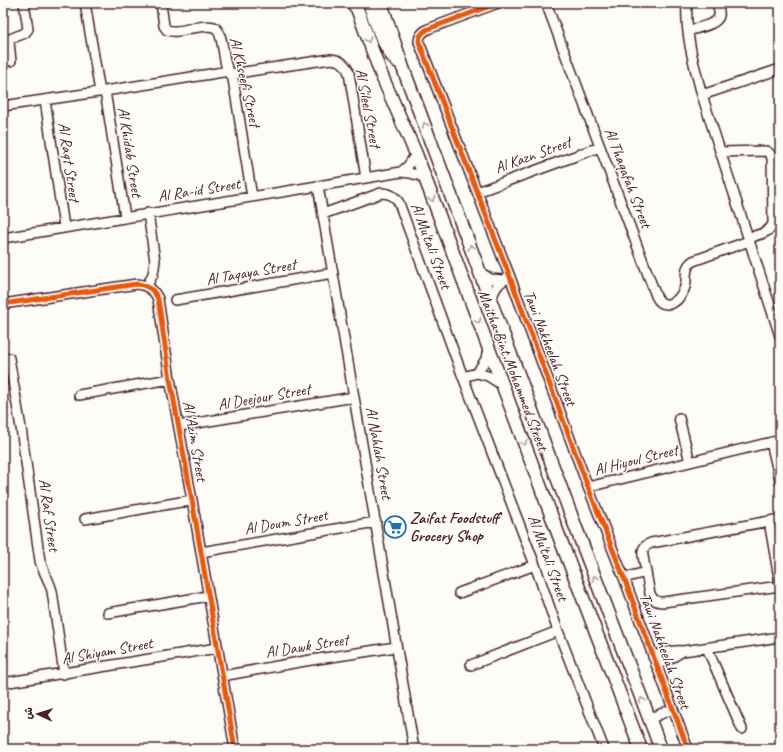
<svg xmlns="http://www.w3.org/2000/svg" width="783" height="752" viewBox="0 0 783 752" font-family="Caveat,'Playpen Sans Arabic',sans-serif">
  <rect width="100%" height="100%" fill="#fdfcf7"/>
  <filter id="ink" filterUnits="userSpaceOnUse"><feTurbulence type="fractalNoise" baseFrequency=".025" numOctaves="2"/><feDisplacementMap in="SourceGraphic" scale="8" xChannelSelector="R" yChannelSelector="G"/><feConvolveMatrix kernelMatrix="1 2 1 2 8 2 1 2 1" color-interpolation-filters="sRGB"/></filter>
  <g filter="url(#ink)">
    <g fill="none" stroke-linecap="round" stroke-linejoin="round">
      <g stroke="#4a1f2b" stroke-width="12">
        <path id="street" d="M85,3L100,92
          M161,3L164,26L167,30C175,33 184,30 192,28C199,27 208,25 214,27C223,31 223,56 226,65C228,70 231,74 233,79L252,197
          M498,3L428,29C423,32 419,35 419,42L510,277L588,487L624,578L688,749
          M546,3L656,296C658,300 661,304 666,304C677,305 685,291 686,282C686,277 686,273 687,269C688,265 690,263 693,261L749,241
          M687,3C685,34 694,65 702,95L780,336
          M688,31C696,28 717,25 719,16C720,12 718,7 717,3
          M11,61L9,42L10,39L25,33L28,29L24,3
          M231,74L331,59C341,60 346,64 349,73L366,178
          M105,91L125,217
          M702,95L780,69
          M45,100L64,227
          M3,106L105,91L229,71
          M720,152L766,151L769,153L772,157L773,223C771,233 757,235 748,238
          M401,172L408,166L416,154
          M318,186L414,749
          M477,192L600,147
          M323,214L381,193C390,193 395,196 399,203L463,377L535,565L558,631L604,749
          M3,238L318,186L401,172L410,173L424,177
          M481,273L491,279L503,280
          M147,286L153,274L155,261L148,213
          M175,300L333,273
          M491,301C494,289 498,282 510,277
          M3,304L137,284C147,285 154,289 158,299L170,379L192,500L235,749
          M9,358L21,428L40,561C43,571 49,580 52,591L64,674
          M477,373L486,359L488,349
          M463,377L477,373L488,376L502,385
          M79,395L170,379
          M679,418L690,462
          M179,426L354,397
          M771,442L780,481
          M588,487L780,440
          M85,519L192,500
          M780,519L651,543C644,546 642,549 643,556L650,594C653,600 656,602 663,602L780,586
          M769,521L780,584
          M201,552L376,522
          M624,578L646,572
          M459,593L535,565
          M108,613L208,596
          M707,648L742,729
          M653,657C663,652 671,650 683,651L780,637
          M471,665L558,631
          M656,665L670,659L683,651
          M222,676L305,661L396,647
          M3,683L217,648
          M649,719L672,709
          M778,749L780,748"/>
      </g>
      <g stroke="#4a1f2b" stroke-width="15">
        <path id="secondary" d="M355,3L381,74L416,154L559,536L641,749
          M369,3C376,23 382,44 396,61
          M381,3L403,68L576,528L661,749"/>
      </g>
      <g stroke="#4a1f2b" stroke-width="17">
        <path id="primary" d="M354,3L356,6"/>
      </g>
      <use href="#street" stroke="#fdfcf7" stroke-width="9"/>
      <use href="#secondary" stroke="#fdfcf7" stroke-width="12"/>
      <use href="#primary" stroke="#fdfcf7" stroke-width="14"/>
      <g stroke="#fdfcf7" stroke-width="8">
        <path id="cycleway" d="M498,3L428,29C423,32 419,35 419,42L510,277L588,487L624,578L688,749
          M3,304L137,284C147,285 154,289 158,299L170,379L192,500L235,749"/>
      </g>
      <use href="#cycleway" stroke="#e8590c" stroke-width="5"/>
    </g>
    <defs><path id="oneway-chevron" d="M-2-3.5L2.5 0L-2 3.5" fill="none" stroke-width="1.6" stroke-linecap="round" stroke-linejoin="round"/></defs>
    <g stroke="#ac999b">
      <use href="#oneway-chevron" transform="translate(368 40) rotate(69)"/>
      <use href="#oneway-chevron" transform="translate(425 125) rotate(-111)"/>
      <use href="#oneway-chevron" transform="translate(432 199) rotate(70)"/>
      <use href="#oneway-chevron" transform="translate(471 247) rotate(-111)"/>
      <use href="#oneway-chevron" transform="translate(478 321) rotate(70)"/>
      <use href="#oneway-chevron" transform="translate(524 443) rotate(70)"/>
      <use href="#oneway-chevron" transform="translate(595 578) rotate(-111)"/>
      <use href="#oneway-chevron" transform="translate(642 700) rotate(-111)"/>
    </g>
  </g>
  <defs>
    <g id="supermarket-ring" transform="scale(1.15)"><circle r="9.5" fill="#fdfcf7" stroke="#1f6fb2" stroke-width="1.5"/><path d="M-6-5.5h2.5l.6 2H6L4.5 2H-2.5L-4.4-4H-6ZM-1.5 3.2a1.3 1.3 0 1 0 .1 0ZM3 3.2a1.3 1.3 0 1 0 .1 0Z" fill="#1f6fb2"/></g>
  </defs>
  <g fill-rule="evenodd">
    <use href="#supermarket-ring" x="395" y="527"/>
  </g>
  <g text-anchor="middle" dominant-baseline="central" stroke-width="3" stroke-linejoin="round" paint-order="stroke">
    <g font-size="16" fill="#4a1f2b" stroke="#fdfcf7">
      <text transform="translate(245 82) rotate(77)">Al Khseefi Street</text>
      <text transform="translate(368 108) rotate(79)">Al Sileel Street</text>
      <text transform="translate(130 152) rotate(81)">Al Khidab Street</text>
      <text transform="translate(533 155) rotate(-20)">Al Kazn Street</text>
      <text transform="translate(69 162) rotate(82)">Al Raqt Street</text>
      <text transform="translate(628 178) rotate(69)">Al Thaqafah Street</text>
      <text transform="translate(199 190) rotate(-9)">Al Ra-id Street</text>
      <text transform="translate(431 246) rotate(70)">Al Mu'tali Street</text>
      <text transform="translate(251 272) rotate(-10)">Al Taqaya Street</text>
      <text transform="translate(550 348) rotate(69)">Tawi Nakheelah Street</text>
      <text transform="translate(513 370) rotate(69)">Maitha Bint Mohammed Street</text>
      <text transform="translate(264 397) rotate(-10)">Al Deejour Street</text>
      <text transform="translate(195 441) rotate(80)">Al 'Azim Street</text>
      <text transform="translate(379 453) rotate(80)">Al Nahlah Street</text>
      <text transform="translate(636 460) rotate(-14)">Al Hiyoul Street</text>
      <text transform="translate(49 515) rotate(82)">Al Raf Street</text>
      <text transform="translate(286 522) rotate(-10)">Al Doum Street</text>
      <text transform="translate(548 558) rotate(70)">Al Mu'tali Street</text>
      <text transform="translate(307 646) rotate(-9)">Al Dawk Street</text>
      <text transform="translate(107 651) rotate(-10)">Al Shiyam Street</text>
      <text transform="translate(665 651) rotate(70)">Tawi Nakheelah Street</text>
    </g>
    <g font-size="16" font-weight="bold" fill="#4a1f2b" stroke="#fdfcf7" text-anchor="start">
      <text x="410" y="518">Zaifat Foodstuff<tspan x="410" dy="18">Grocery Shop</tspan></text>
    </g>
  </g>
  <rect width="783" height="752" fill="none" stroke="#fdfcf7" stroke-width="16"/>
  <rect x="8" y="8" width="767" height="736" fill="none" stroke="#4a1f2b" stroke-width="1.5" filter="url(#ink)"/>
  <g transform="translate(38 714) rotate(274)" stroke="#fdfcf7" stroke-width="3" paint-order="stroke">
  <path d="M0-3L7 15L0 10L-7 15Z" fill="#4a1f2b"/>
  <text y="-6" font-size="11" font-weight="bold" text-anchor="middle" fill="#4a1f2b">ش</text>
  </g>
</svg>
